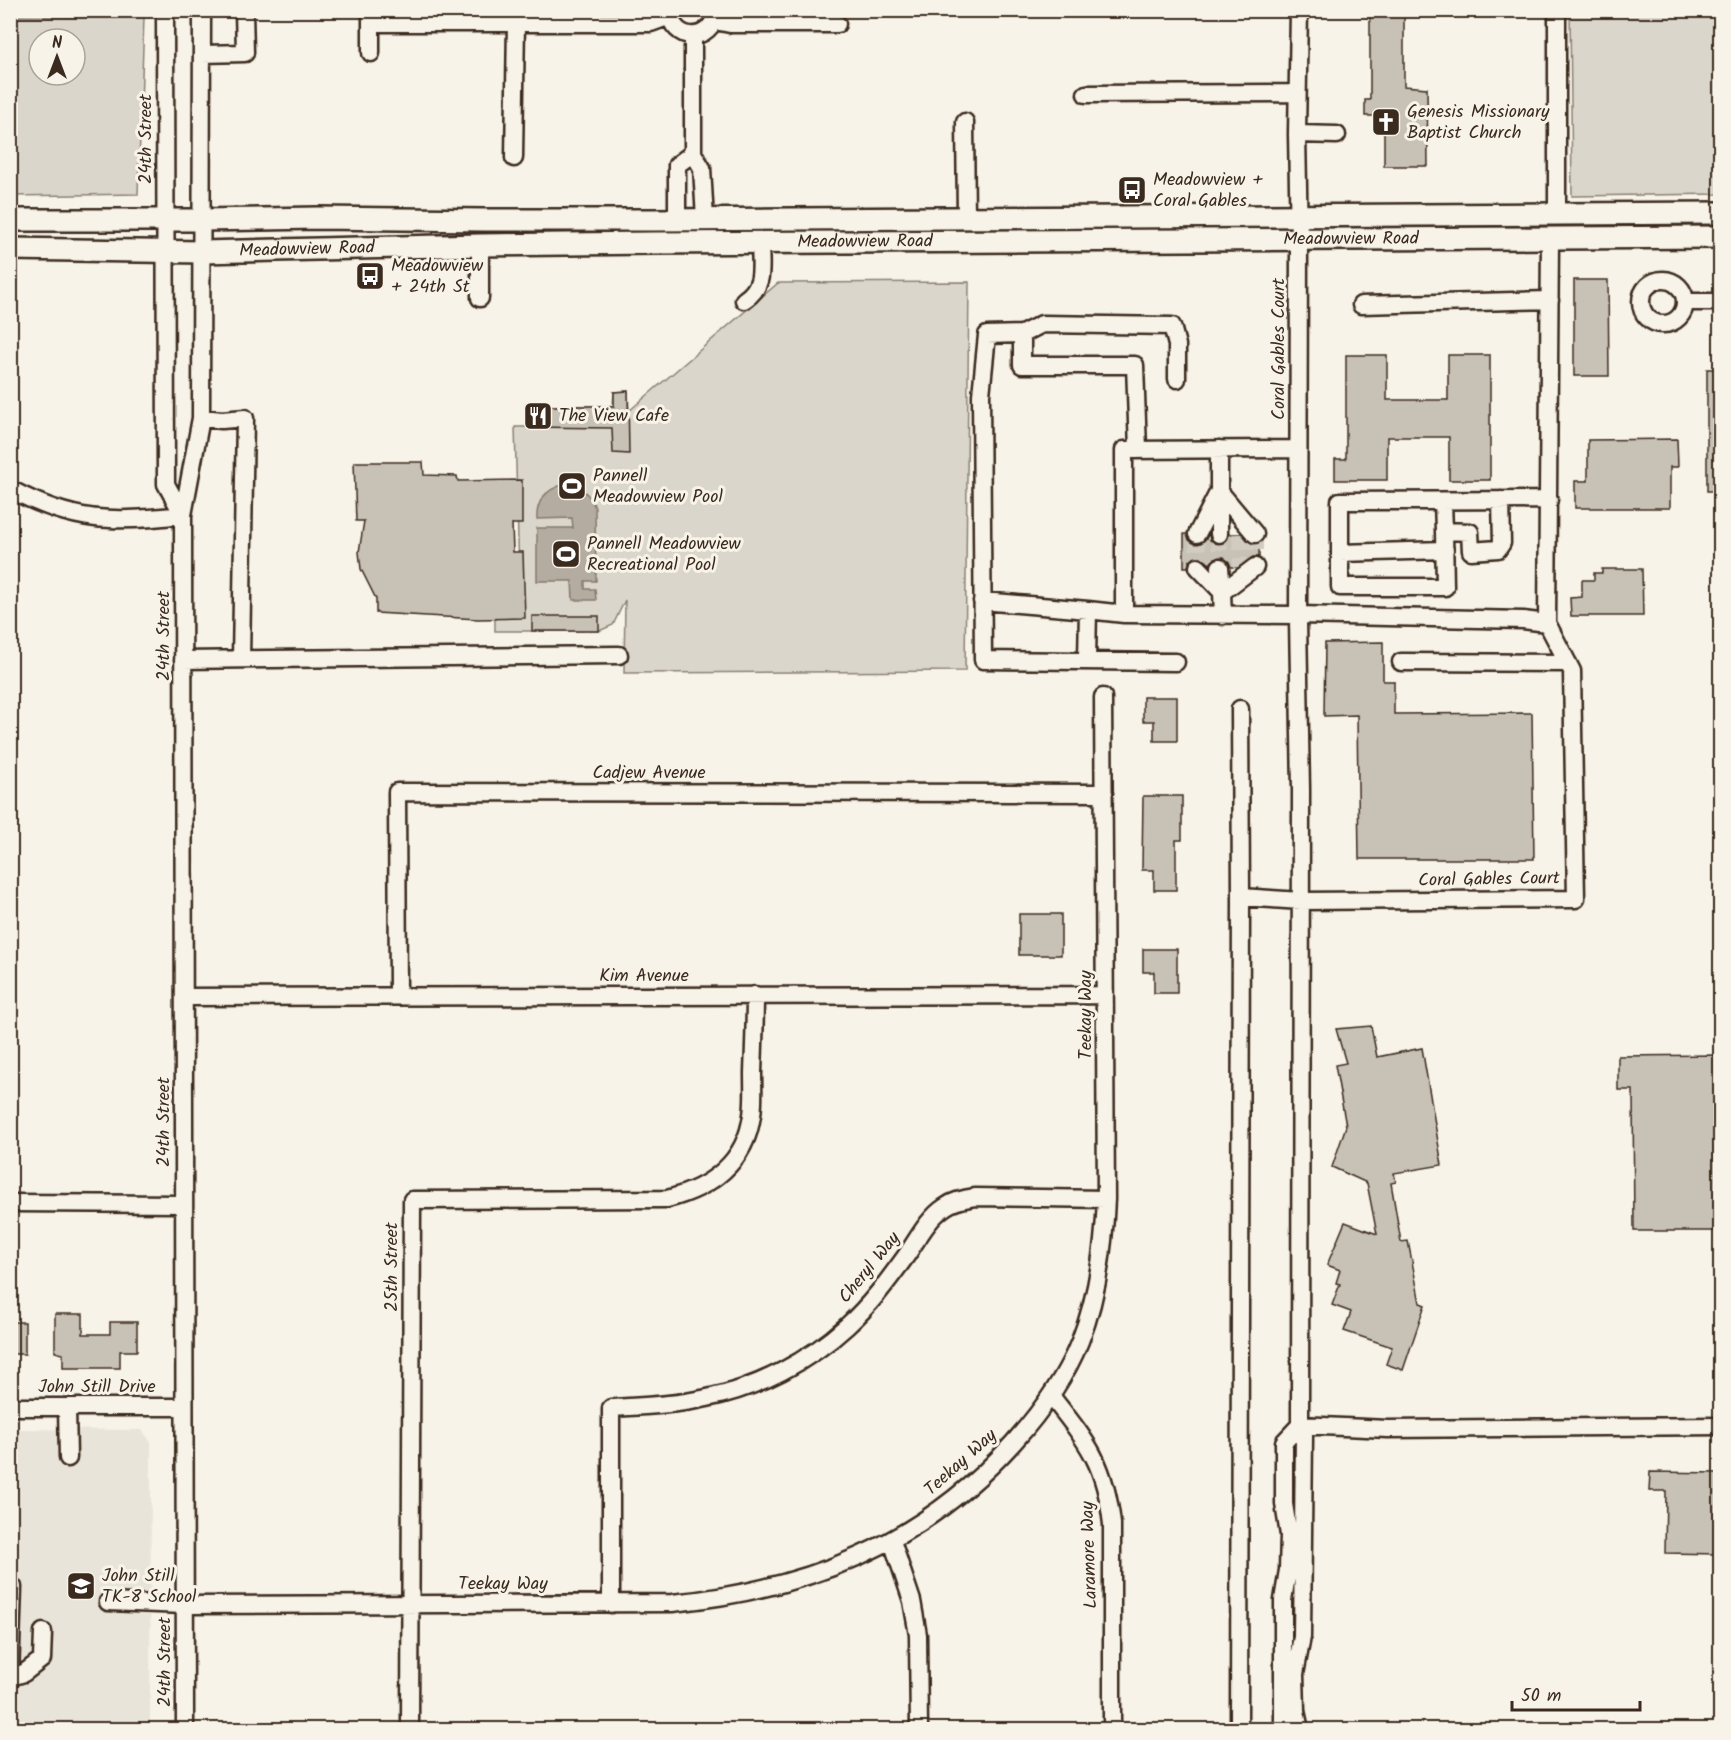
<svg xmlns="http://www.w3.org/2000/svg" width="1731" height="1740" viewBox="0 0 1731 1740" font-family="Kalam,sans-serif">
  <rect width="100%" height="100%" fill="#f7f3e8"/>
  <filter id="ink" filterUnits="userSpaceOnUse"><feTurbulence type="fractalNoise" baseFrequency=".0167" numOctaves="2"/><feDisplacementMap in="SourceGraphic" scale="12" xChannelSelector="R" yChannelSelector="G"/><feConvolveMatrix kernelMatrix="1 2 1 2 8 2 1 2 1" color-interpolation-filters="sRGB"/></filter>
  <g filter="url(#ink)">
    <path fill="#e9e4d9" d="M11,1429L142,1430L151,1442L150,1729L11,1730Z"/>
    <path fill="#dbd6cb" stroke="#8b8074" stroke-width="1.5" fill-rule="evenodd" d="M1570,11H1720V194L1572,196Z
      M11,16L144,17L138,194L11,196ZM39,39H75V75H39Z
      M969,282L965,671L624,673L625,600L613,625L599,631H495V618L520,615L515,427H527V406H613L614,392L628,391L629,411L778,283Z"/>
    <path fill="#b4aca0" stroke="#84786c" stroke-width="1.5" d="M562,485C578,485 590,492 595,508L596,581H585V589H595L596,600H573L572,581H537V528H573L572,518L537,519C536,502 545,490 562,485Z"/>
    <path fill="#c8c1b6" stroke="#3b2a1e" stroke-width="1.5" d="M1370,10H1404V86L1427,88L1428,166H1384V116H1365V100H1370Z
      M1574,280H1608L1609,376H1574Z
      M1346,355H1387V400H1448V355H1490V480H1449V437H1387V480H1335V459H1346Z
      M1707,369H1720V491H1707Z
      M628,391L629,454L613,453L612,428L527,427V406H614V392Z
      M1677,439L1678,467H1670V508H1575V481H1588V440Z
      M354,462H423L424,475L457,476L458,481L522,480V524H512L513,552H523L525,618L478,619L376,613V599L361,569L359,552L364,521H356Z
      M1184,534H1187L1192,543L1197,544L1203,542L1209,534L1210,540L1218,544L1225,543L1229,534H1242L1251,544L1259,543V557H1253L1238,567H1231L1229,562L1224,557L1215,558L1210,564L1201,557H1196L1190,560L1188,567H1184Z
      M1602,569H1642L1643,616H1571L1570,598L1582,597V580H1594V573H1602Z
      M532,616H599V631H532Z
      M1383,642V681H1394V714L1532,713L1534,859H1359L1357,715L1324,716L1325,643Z
      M1143,697H1177V741H1154V721H1143Z
      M1143,796H1182V840H1176V890H1154V870H1142Z
      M1019,914H1061V955H1019Z
      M1143,949H1177V993H1154V972H1143Z
      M1371,1026L1377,1057L1422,1048L1442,1165L1394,1173L1396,1182L1391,1183L1401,1242L1408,1241L1420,1303L1425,1305L1403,1370L1386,1364L1392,1347L1344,1331L1351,1312L1332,1305L1340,1284L1336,1283L1340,1270L1327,1265L1345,1222L1377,1234L1367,1183L1332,1167L1346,1126L1335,1065L1346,1063L1336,1029Z
      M1720,1055V1231H1634L1633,1090H1618V1056Z
      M55,1314H83V1334H110V1322H137V1351H120V1368H63V1354L55,1352Z
      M10,1322H25V1354H10Z
      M1650,1472L1720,1473V1554L1665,1553L1666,1491H1649Z"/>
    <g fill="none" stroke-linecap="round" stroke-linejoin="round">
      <path stroke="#d1cbc0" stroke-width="16" stroke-dasharray="16 8" stroke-linecap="butt" d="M1197,534L1198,567
        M1219,534L1220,567
        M1240,534L1241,567
        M1255,534V567"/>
      <g stroke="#3b2a1e" stroke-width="21">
        <path id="minor" d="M165,10L166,484L183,515
          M669,10C672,43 711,44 717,11
          M1299,10L1297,134L1299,241L1298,620L1301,790L1300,1425L1304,1435L1302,1637L1295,1674L1296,1711L1300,1730
          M715,21L730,24H837
          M371,23H651L670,16
          M693,36V153L702,168L705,219
          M371,53V10
          M202,54L245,53L244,10
          M1086,94L1297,93
          M965,122L966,218
          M1297,134L1337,135
          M514,158L516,22
          M1557,215V10
          M677,219V165L693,153
          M480,245V298
          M1641 302a22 22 0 1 1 44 0a22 22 0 1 1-44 0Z
          M744,300C766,286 760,266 760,242
          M1686,302H1720
          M1361,305L1550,300
          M1022,334L1042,324L1172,326L1177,345V379
          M201,418L222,420L245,418L241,659
          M1138,450L1135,365H1022V334L987,335L981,395L983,660L1176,662
          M10,489C73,523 114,523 183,515
          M1219,491L1255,534
          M1219,495V534
          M1501,500L1502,543L1498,549L1471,551L1470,532L1444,531L1445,587H1340V501C1409,501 1479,500 1549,500
          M1443,501L1444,531
          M1197,534L1219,491V449
          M1340,553L1445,550
          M1198,567L1222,592L1223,616
          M1220,567L1222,592
          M1222,592L1255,567
          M982,601L1088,610L1087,660
          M1088,610L1124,614L1298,615L1523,620L1547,623
          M1124,614V450L1298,449
          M183,660L619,655
          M1401,662L1568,663
          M1240,709L1241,897
          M398,996L397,792L1104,793
          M184,997L1105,995
          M10,1203L184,1204
          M1051,1396C1088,1443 1105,1463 1112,1524V1730
          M10,1407H184
          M67,1407L68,1458
          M892,1541L912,1601L918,1635L919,1730
          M10,1587H13L10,1677
          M108,1602L184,1605L672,1603C806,1590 921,1545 1013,1443C1040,1413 1065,1379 1080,1341C1098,1296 1104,1248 1106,1199L1103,697
          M611,1604V1408C643,1406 675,1405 707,1398C758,1388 809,1361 847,1326C870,1305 888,1281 906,1256C917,1240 928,1218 945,1207C954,1200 965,1199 975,1197L1106,1199
          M11,1677L24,1673L42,1659L43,1632
          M185,1730L183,515L201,418L202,10
          M410,1730L412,1200L667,1199C711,1188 746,1162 752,1115C754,1101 753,1087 753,1073C754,1047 755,1021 755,995
          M1239,1730L1241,897L1301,901L1576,899L1572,671L1547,623L1550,239
          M1283,1730V1600L1288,1570L1289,1535L1284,1504V1442L1300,1425L1388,1429L1720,1426"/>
      </g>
      <g stroke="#3b2a1e" stroke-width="26">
        <g id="major">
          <path d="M10,220H201L318,218L484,220H651L1720,213"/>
          <path id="s1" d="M10,249L202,252L480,245L654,243L1720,237"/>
        </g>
      </g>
      <use href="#minor" stroke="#f7f3e8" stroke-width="16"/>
      <use href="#major" stroke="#f7f3e8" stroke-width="21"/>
    </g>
  </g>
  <defs>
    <g id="church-square" transform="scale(1.5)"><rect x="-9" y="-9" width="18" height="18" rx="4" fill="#3b2a1e" stroke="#f7f3e8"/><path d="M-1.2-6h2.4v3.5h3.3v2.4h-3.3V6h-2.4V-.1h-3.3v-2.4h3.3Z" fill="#fff"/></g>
    <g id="bus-square" transform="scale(1.5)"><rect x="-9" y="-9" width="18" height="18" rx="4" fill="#3b2a1e" stroke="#f7f3e8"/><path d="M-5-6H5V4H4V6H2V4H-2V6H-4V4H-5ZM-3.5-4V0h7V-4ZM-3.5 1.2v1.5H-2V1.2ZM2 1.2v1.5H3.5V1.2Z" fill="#fff"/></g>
    <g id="restaurant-square" transform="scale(1.5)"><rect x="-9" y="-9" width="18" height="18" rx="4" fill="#3b2a1e" stroke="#f7f3e8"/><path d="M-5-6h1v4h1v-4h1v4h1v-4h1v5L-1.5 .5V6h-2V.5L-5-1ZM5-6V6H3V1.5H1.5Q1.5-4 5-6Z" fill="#fff"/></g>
    <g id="stadium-square" transform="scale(1.5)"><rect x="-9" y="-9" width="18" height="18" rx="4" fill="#3b2a1e" stroke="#f7f3e8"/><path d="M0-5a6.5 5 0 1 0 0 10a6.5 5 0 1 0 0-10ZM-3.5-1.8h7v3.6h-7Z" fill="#fff"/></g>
    <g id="school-square" transform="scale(1.5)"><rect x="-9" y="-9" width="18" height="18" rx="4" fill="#3b2a1e" stroke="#f7f3e8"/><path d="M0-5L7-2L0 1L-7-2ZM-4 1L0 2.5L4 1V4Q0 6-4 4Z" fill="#fff"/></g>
  </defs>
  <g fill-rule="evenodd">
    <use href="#church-square" x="1386" y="122"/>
    <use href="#bus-square" x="1132" y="190"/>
    <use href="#bus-square" x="370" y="276"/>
    <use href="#restaurant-square" x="538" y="416"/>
    <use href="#stadium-square" x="572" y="486"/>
    <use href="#stadium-square" x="566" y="554"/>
    <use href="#school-square" x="81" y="1586"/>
  </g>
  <g text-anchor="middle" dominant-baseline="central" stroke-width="6" stroke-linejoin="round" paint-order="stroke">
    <g font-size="18" fill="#3b2a1e" stroke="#f7f3e8" text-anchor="start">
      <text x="1407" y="112">Genesis Missionary<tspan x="1407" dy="21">Baptist Church</tspan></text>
      <text x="1153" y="180">Meadowview +<tspan x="1153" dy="21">Coral Gables</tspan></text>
      <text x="391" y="266">Meadowview<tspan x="391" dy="21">+ 24th St</tspan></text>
      <text x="559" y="416">The View Cafe</text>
      <text x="593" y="476">Pannell<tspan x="593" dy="21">Meadowview Pool</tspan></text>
      <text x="587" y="544">Pannell Meadowview<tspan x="587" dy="21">Recreational Pool</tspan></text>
      <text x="102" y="1576">John Still<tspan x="102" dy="21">TK-8 School</tspan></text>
    </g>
    <g font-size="18" fill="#3b2a1e" stroke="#f7f3e8">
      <text transform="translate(146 139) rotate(-90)">24th Street</text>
      <text stroke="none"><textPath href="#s1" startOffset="1341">Meadowview Road</textPath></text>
      <text stroke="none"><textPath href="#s1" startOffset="855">Meadowview Road</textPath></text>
      <text stroke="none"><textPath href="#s1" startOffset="297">Meadowview Road</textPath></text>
      <text transform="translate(1279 349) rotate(-90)">Coral Gables Court</text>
      <text transform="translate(164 636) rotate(-90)">24th Street</text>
      <text x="649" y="773">Cadjew Avenue</text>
      <text transform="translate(1489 880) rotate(-1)">Coral Gables Court</text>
      <text x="644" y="976">Kim Avenue</text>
      <text transform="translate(1086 1015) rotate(-90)">Teekay Way</text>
      <text transform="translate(164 1122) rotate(-90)">24th Street</text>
      <text transform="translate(392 1267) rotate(-90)">25th Street</text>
      <text transform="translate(870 1268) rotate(-51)">Cheryl Way</text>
      <text x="97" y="1387">John Still Drive</text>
      <text transform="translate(961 1463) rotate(-42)">Teekay Way</text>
      <text transform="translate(1090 1555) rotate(-92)">Laramore Way</text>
      <text x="503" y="1584">Teekay Way</text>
      <text transform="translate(165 1662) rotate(-90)">24th Street</text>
    </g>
  </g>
  <rect width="1731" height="1740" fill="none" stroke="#f7f3e8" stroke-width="36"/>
  <rect x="18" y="18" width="1695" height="1704" fill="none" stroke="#3b2a1e" stroke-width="2" filter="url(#ink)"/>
  <g transform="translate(57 57)"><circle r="28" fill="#f7f3e8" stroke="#aca397" stroke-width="1.5"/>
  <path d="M0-4.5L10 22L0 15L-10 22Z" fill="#3b2a1e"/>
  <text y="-9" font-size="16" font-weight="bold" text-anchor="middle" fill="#3b2a1e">N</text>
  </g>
  <path d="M1512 1701v9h128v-9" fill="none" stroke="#3b2a1e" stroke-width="3"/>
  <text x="1521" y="1701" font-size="18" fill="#3b2a1e" stroke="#f7f3e8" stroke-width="4.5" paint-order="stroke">50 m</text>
</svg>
